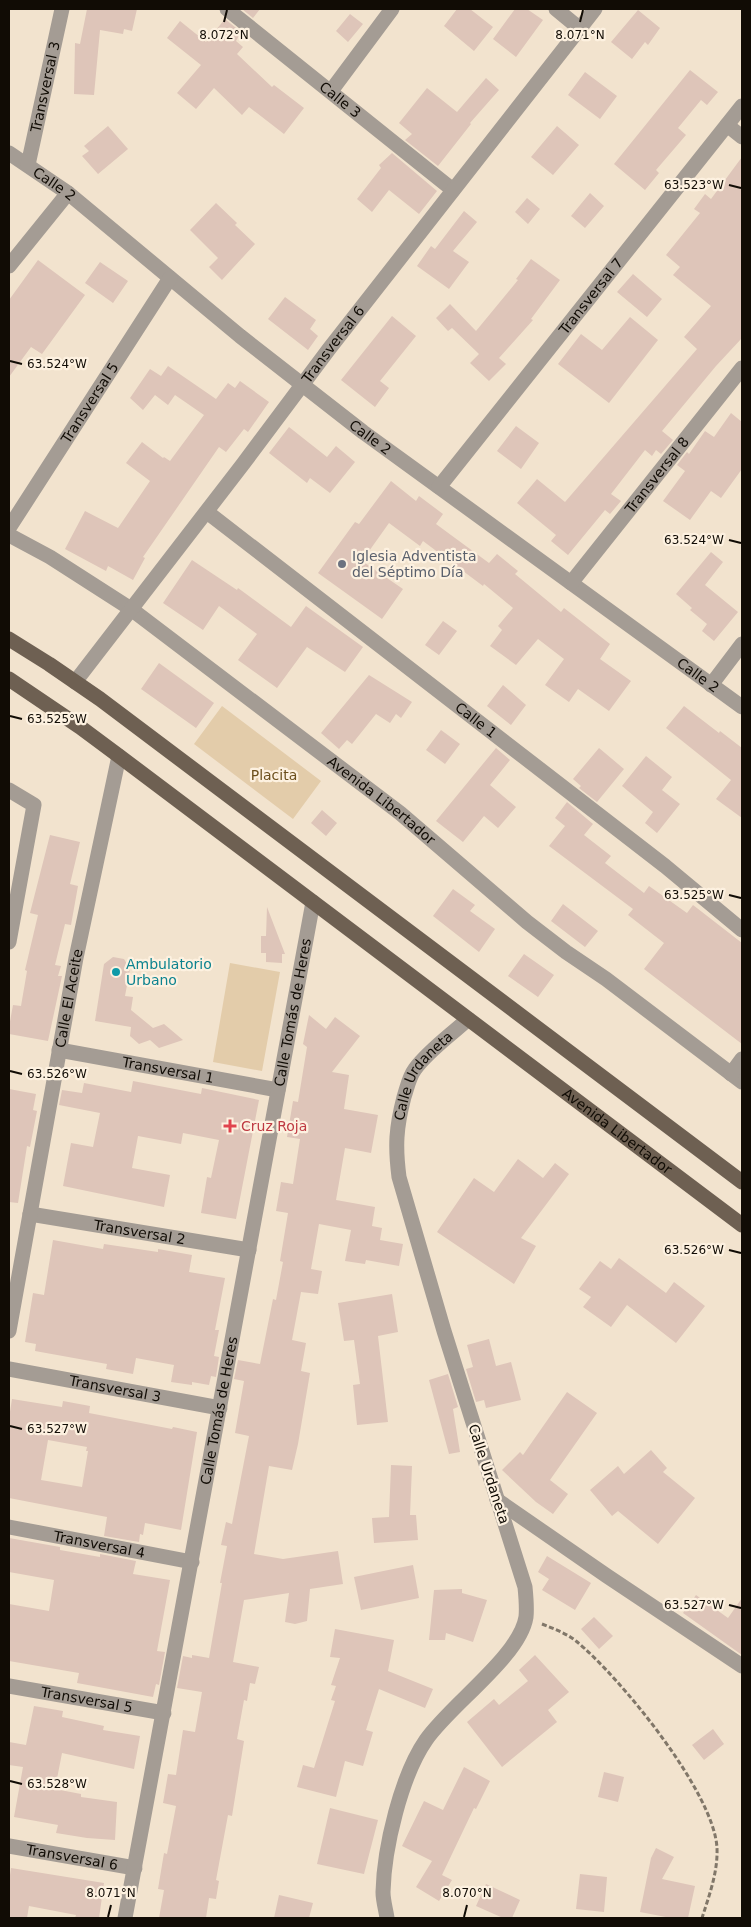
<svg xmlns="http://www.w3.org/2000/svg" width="751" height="1927" viewBox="0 0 751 1927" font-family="'DejaVu Sans',sans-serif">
  <rect width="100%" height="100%" fill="#f2e3ce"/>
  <path fill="#e3ccaa" d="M222,706L321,781L293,819L194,744Z
    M230,963L280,972L262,1071L213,1062Z"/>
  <path fill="#dec5b9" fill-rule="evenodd" d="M87,9H137L132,31L124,29L123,34L100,30L94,95L74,94L75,43L80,44Z
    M242,9H260L253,18Z
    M457,9H470L493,27L474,51L444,26Z
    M515,9H527L543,20L516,57L493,39Z
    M638,10L660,28L648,45L645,42L632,59L611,42Z
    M350,14L363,24L348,42L336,31Z
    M225,19L241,32L236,41L243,47L237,54L272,87L274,85L304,108L284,134L249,107L242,115L214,88L196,109L177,93L201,65L167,38L180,21L206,42Z
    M690,70L718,92L707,105L701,100L678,128L686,135L656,170L659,173L645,190L614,164Z
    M585,72L617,96L600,119L568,95Z
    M486,78L499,90L470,123L471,124L438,166L405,140L412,134L399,123L427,88L457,112Z
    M108,126L128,149L98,174L82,156L89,151L84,146Z
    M557,126L579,145L553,175L531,157Z
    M392,153L437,191L419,214L389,190L372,212L357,199L381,168L379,165Z
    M742,157V338L716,366L662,431L673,440L661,454L656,450L652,456L645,450L611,494L621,501L610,514L605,510L568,555L551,541L556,535L517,503L537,479L565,502L697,349L684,337L711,306L673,275L680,267L666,255L700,213L694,209L705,194L711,199Z
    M590,193L604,206L585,228L571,216Z
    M527,198L540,209L528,224L515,212Z
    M216,203L237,223L235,225L255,244L222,280L209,267L218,258L190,230Z
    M464,211L477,222L453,251L469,262L449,289L417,266L431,246L435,249Z
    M531,259L560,280L531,319L533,320L499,358L506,364L489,381L470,363L479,354L452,328L448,331L436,318L450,304L476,331L518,280L516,279Z
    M38,260L85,295L42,354L31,347L9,377V300Z
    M100,262L128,281L113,303L85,283Z
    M633,274L662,299L647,317L617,292Z
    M285,297L316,320L310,329L318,336L308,350L268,319Z
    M392,316L416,336L380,381L389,388L375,407L341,380Z
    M630,317L658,340L609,403L558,364L581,334L602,350Z
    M168,366L216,399L228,383L235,388L240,381L269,402L248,432L244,429L226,452L219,447L143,557L145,558L133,580L108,566L106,571L65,549L85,511L118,528L150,481L126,463L142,442L163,458L164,457L170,461L204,415L175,395L168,405L155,395L143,410L130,398L150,369L161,376Z
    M731,413L742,422V469L721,498L711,491L690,520L663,501L685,471L677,465L687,452L689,454L705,431L714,437Z
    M516,426L539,443L521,469L497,451Z
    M289,427L327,457L336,446L355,462L330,493L310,478L307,483L269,453Z
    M391,481L416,501L419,496L443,514L436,524L489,563L497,554L518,571L515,574L561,612L564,608L610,644L600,659L631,681L609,711L578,689L569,702L545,685L564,659L538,639L516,665L490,646L502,630L498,626L513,608L484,584L483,586L423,541L420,546L389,523L362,561L403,589L382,619L318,573L355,522L359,524Z
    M711,552L723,562L705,585L738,612L714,641L702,631L707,624L690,610L692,608L676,594Z
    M192,560L237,590L238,588L291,627L306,606L363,647L345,672L307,647L277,688L238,660L257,634L219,606L203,630L163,603Z
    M443,621L457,631L439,655L425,645Z
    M159,663L214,703L196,728L141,689Z
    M369,675L412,702L401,718L396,714L390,723L376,714L352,744L347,740L339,749L321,733Z
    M503,685L526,705L511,725L487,706Z
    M684,706L719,733L720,731L742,748V818L716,799L731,780L666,728Z
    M441,730L460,744L445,764L426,750Z
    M496,748L510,760L490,785L516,807L498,828L484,816L463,842L436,821Z
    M599,748L624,769L597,802L579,788L581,786L573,779Z
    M646,756L672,777L662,790L680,804L657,833L645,823L653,812L622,786Z
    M567,802L593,824L584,835L611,856L605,863L644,893L649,886L687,913L693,905L742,943V1044L644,969L664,943L628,915L633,909L549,846L565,826L555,818Z
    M322,810L337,823L326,836L311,823Z
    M50,835L80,842L70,884L78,886L71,925L65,924L55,965L61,966L58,976H62L48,1041L9,1034V1027L13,1005L21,1006L27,971L25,970L38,915L30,913Z
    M453,889L475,905L470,911L495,929L479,952L433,916Z
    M563,904L598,931L585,947L551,921Z
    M267,907L285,954H282V963L266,962V953H261V936H266Z
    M524,954L554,975L538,997L508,976Z
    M113,957L124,959L130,969L125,996L133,997L131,1010L153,1028L164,1024L183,1040L159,1048L150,1040L139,1044L130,1036L131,1027L95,1021L104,964Z
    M309,1015L326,1029L335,1017L360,1036L332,1072L349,1075L344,1109L378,1115L371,1153L345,1148L336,1200L375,1207L372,1226L382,1228L380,1240L403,1244L399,1266L366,1260L365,1264L345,1261L351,1230L319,1224L311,1269L322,1271L318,1294L301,1292L292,1340L306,1343L301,1371L310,1373L298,1444L292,1470L269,1466L254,1554L283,1559L338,1551L343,1584L310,1589L307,1621L295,1624L285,1622L289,1593L244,1600L233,1662L259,1667L255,1684L250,1683L247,1701L244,1700L237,1739L244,1741L232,1816L228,1815L216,1880L219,1881L216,1899L209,1898L206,1918H159L164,1890L158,1889L164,1853L167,1854L176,1806L163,1803L168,1774L176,1775L183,1730L195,1732L202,1692L177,1688L183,1656L192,1658V1655L209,1658L222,1583H220L227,1546L221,1545L226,1522L232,1524L249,1436L235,1433L244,1381L234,1379L238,1360L260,1364L273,1299L276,1300L283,1262L280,1261L288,1213L276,1211L281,1182L293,1184L300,1139L287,1137L293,1101L298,1102L307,1047L303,1044Z
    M133,1081L201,1094L202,1088L259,1100L236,1219L201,1213L207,1177L211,1178L219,1140L183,1133L181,1144L138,1136L132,1168L170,1175L164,1207L63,1186L71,1143L93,1147L100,1113L59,1105L62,1090L82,1093L84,1083L131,1092Z
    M9,1089L36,1094L33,1110L37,1111L30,1147L27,1146L18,1203L9,1202Z
    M518,1159L543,1178L555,1163L569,1174L521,1238L536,1246L514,1284L437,1232L474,1178L494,1192Z
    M53,1240L103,1249L104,1244L158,1252V1249L192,1255L189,1272L225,1278L215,1330H219L214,1356L219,1357L216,1377L211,1376L209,1385L192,1382V1385L171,1382L174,1365L136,1358L133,1374L106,1369L107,1364L35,1351L36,1344L25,1342L33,1293L44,1295Z
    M619,1258L666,1293L674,1282L705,1306L676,1343L627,1305L611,1327L583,1307L591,1297L579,1289L600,1261L611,1269Z
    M392,1294L398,1332L378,1336L388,1422L357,1425L353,1385L360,1384L354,1340L344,1341L338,1303Z
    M489,1339L496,1366L511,1362L521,1400L486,1408L484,1400L476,1402L466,1369L473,1367L467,1345Z
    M448,1374L458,1407L453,1409L460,1452L449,1454L429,1380Z
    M567,1392L597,1413L550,1480L568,1494L553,1514L536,1502L502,1470L520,1452L523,1455Z
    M12,1399L62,1407L63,1401L90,1406L89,1413L172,1429L173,1427L197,1432L181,1530L145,1523L143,1535L140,1534L139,1542L104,1536L107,1517L9,1498V1418ZM48,1440L87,1447L86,1451H88L82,1487L41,1480Z
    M651,1450L667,1468L663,1472L695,1498L658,1544L618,1511L612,1516L590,1490L618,1466L624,1474Z
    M391,1465L412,1466L410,1515H416L418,1540L374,1543L372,1518L389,1517Z
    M9,1538L60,1547V1550L100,1557V1554L136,1561L133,1574L170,1580L157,1651L165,1652L159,1685L156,1684L153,1697L77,1683L79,1673L9,1661V1604L49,1611L54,1580L9,1572Z
    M547,1556L591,1583L575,1610L542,1590L549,1579L538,1572Z
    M413,1565L419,1598L361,1610L354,1577Z
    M462,1589V1593L487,1600L473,1642L446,1633L445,1640H429L434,1590Z
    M696,1595L728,1618L742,1598V1655L683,1613Z
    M594,1617L613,1636L599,1649L581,1629Z
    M335,1629L394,1640L388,1671L433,1689L425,1708L379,1689L366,1730L373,1732L363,1766L345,1761L336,1797L297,1787L303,1765L314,1768L335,1701L331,1700L336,1686L331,1685L340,1658L330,1657Z
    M535,1655L569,1692L548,1710L557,1722L502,1767L467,1722L494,1699L499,1705L528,1681L519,1670Z
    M34,1706L63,1711L62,1717L104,1726L103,1730L140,1736L134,1769L62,1753L55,1789L81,1794V1797L117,1802L115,1840L87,1838L56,1833L58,1825L14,1817L23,1767L9,1765V1742L26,1745Z
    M713,1729L724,1744L704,1760L692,1745Z
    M464,1767L490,1781L476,1809L474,1808L442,1875L452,1880L439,1901L416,1887L432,1861L402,1846L424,1801L443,1810Z
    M604,1772L624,1777L618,1802L598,1797Z
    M330,1808L378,1820L364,1874L317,1864Z
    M656,1848L674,1857L662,1879L695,1886L688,1918H671L640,1912L651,1858Z
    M11,1868L104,1883L99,1918H75L76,1915L29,1906L27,1918H9V1882Z
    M580,1874L607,1877L604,1912L576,1909Z
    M486,1884L520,1900L512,1918H503L476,1906Z
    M279,1895L313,1903L309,1918H274Z"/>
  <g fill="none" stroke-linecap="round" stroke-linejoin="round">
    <path stroke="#817769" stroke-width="3" stroke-dasharray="5 2.5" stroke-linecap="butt" d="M542,1624C554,1629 566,1633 576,1641C619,1676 714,1792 717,1848C718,1872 709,1896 702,1918"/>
    <g stroke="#a49c94" stroke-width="15">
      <path id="s1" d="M227,9L453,190"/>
      <path d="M556,9L579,28"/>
      <path d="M331,91L392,9"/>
      <path d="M727,125L742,137"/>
      <path id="s2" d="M9,153L68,193L240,336L363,432L742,707"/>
      <path id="s3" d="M28,165L62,9"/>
      <path d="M9,266L68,193"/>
      <path id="s4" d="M439,487L742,106"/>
      <path id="s5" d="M207,512L665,866L742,930"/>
      <path id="s6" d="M9,528L170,278"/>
      <path id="s7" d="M9,535L50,557L131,609L400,813L527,922L566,952L606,979L742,1082"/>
      <path id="s8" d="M571,583L742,368"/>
      <path id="s9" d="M75,682L243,464L329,349L595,9"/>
      <path d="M711,685L742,644"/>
      <path d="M9,790L34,805L9,942"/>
      <path id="s10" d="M59,1050L278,1090"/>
      <path d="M731,1074L742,1059"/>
      <path id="s11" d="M30,1214L249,1250"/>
      <path id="s12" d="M9,1331L76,958L119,756"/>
      <path id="s13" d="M9,1369L220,1408"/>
      <path d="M497,1500L607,1576L742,1666"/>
      <path id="s14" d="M9,1527L192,1562"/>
      <path id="s15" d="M9,1686L164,1713"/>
      <path id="s16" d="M9,1846L135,1868"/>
      <path id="s17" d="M125,1918L313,902"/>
      <path id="s18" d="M387,1918C386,1910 383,1901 383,1892C384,1848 401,1776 426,1740C450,1705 520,1656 526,1617C527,1607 526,1597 525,1587L444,1331L399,1177C395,1146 396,1128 404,1097C407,1088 409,1077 415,1069C429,1050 451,1035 468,1019"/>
    </g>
    <g stroke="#6e6052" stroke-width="15">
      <path d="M9,639L49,664L100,699L742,1182"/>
      <path id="s19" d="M9,679L80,727L119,756L742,1225"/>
    </g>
  </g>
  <path fill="none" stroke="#110c05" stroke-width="2" d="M224,22L227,10M580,22L583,10M729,185L741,188M10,361L22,364M729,540L741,543M10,716L22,719M729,895L741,898M10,1071L22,1074M729,1250L741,1253M10,1426L22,1429M729,1605L741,1608M10,1781L22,1784M108,1917L111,1905M464,1917L467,1905"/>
  <circle fill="#6b7280" stroke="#fdf1e0" stroke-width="2" cx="342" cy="564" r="5"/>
  <circle fill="#0f9aa8" stroke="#fdf1e0" stroke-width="2" cx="116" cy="972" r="5"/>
  <path fill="#e0444e" stroke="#fdf1e0" stroke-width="2" d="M227.5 1118.5h5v5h5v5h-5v5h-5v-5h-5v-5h5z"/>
  <g text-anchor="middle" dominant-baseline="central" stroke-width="4.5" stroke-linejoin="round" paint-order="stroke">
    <g font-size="14" fill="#110c05" stroke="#fdf1e0">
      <text stroke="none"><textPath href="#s3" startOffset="80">Transversal 3</textPath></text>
      <text stroke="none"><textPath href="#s1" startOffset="145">Calle 3</textPath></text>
      <text stroke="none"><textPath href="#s2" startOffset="55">Calle 2</textPath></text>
      <text stroke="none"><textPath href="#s4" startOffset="244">Transversal 7</textPath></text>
      <text stroke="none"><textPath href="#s9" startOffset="425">Transversal 6</textPath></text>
      <text stroke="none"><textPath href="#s6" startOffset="149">Transversal 5</textPath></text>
      <text stroke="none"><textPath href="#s2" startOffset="460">Calle 2</textPath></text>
      <text stroke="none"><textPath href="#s8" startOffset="138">Transversal 8</textPath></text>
      <text stroke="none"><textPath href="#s2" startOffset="865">Calle 2</textPath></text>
      <text stroke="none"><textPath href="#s5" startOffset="340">Calle 1</textPath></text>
      <text stroke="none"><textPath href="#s7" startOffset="458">Avenida Libertador</textPath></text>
      <text stroke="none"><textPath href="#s12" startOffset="338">Calle El Aceite</textPath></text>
      <text stroke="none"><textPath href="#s17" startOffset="921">Calle Tomás de Heres</textPath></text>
      <text stroke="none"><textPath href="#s10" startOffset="111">Transversal 1</textPath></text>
      <text stroke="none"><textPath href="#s18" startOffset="914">Calle Urdaneta</textPath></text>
      <text stroke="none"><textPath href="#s19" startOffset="758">Avenida Libertador</textPath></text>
      <text stroke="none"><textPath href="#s11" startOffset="111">Transversal 2</textPath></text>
      <text stroke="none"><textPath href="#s13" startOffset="108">Transversal 3</textPath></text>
      <text stroke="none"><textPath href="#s17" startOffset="516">Calle Tomás de Heres</textPath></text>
      <text transform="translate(489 1474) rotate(72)">Calle Urdaneta</text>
      <text stroke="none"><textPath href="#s14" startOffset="92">Transversal 4</textPath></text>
      <text stroke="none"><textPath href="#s15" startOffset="79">Transversal 5</textPath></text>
      <text stroke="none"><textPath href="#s16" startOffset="64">Transversal 6</textPath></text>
    </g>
    <g font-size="14" fill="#5b616d" stroke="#fdf1e0" text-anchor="start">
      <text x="352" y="556">Iglesia Adventista<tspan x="352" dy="16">del Séptimo Día</tspan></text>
    </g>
    <g font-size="14" fill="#6c4f1c" stroke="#fdf1e0">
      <text x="274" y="775">Placita</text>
    </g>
    <g font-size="14" fill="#0d838f" stroke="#fdf1e0" text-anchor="start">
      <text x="126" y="964">Ambulatorio<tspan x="126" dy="16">Urbano</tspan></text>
    </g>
    <g font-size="14" fill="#be3a42" stroke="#fdf1e0" text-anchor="start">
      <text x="241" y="1126">Cruz Roja</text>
    </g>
  </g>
  <g font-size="12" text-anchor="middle" fill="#110c05" stroke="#fdf1e0" stroke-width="4.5" stroke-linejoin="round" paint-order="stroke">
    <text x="224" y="39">8.072°N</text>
    <text x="580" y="39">8.071°N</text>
    <text x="694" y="189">63.523°W</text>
    <text x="57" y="368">63.524°W</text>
    <text x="694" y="544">63.524°W</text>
    <text x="57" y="723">63.525°W</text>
    <text x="694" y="899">63.525°W</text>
    <text x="57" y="1078">63.526°W</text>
    <text x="694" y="1254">63.526°W</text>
    <text x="57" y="1433">63.527°W</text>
    <text x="694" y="1609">63.527°W</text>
    <text x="57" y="1788">63.528°W</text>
    <text x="111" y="1897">8.071°N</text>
    <text x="467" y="1897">8.070°N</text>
  </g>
  <rect width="751" height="1927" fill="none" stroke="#110c05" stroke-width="20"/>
</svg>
